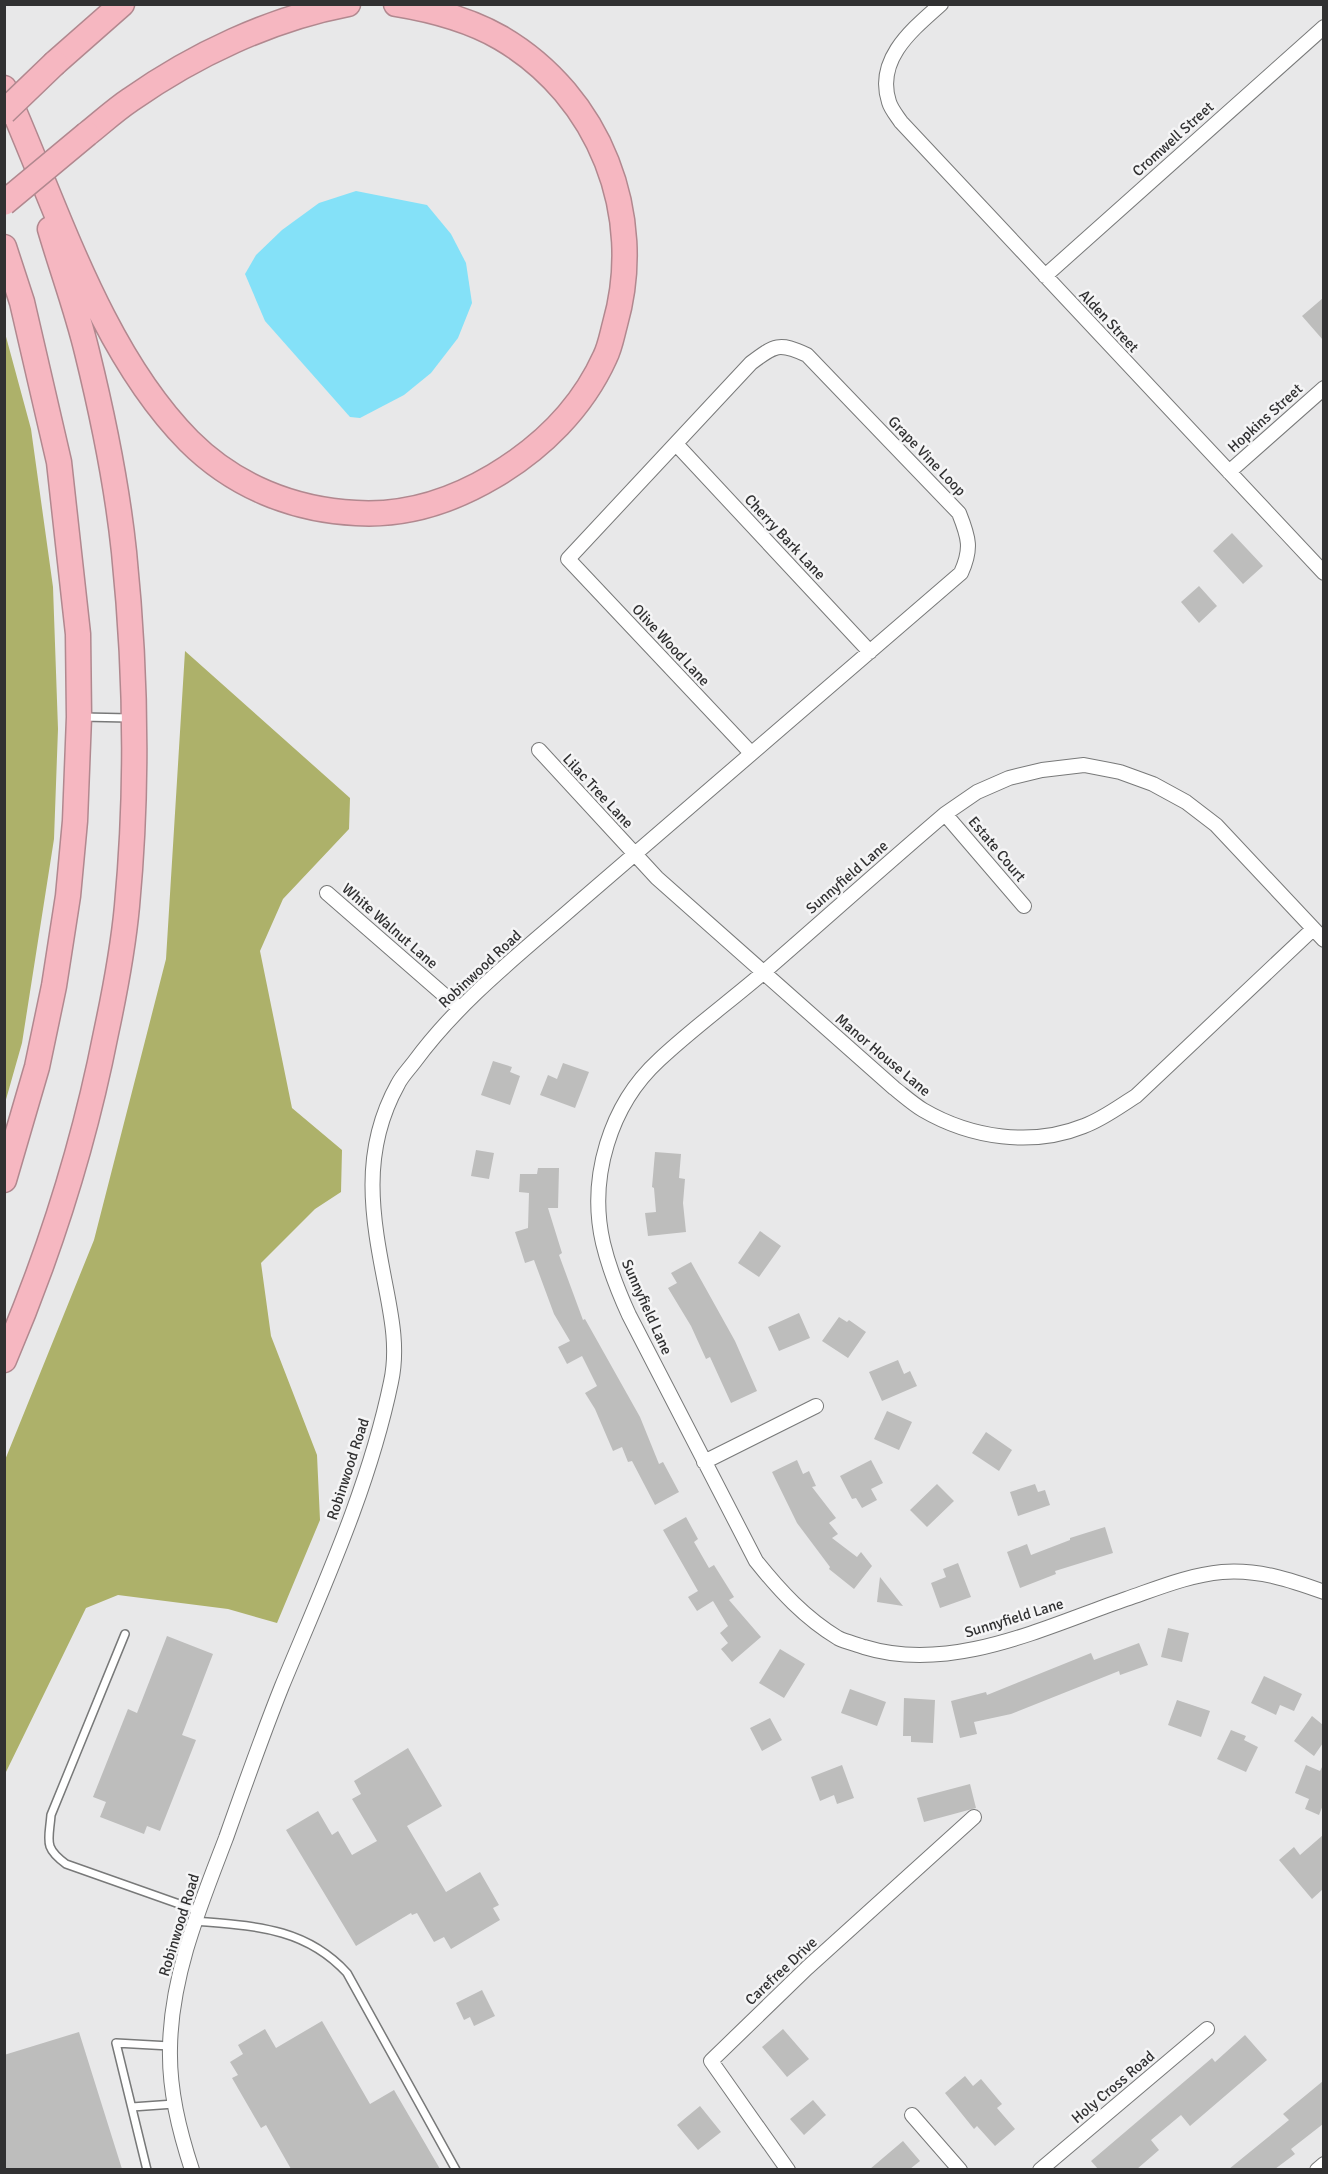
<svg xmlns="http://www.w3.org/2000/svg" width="1328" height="2174" viewBox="0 0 1328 2174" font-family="Signika,sans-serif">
  <rect width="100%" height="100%" fill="#e8e8e9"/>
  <path fill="#adb16a" d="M5,333L31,429L53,587L58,729L54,839L22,1043L5,1103Z
    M185,651L350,798L349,829L283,899L260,951L292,1108L342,1150L341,1192L315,1209L261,1263L271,1336L317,1455L320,1520L277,1623L228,1609L118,1595L86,1608L5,1774V1460L94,1240L166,959Z"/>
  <path fill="#84e1f8" d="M356,191L427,205L451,234L466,263L472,303L458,338L431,373L404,395L360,418L350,417L265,321L245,274L256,255L282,230L319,203Z"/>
  <path fill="#bdbdbc" d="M1323,298V340L1302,316Z
    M1232,533L1263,566L1243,584L1213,551Z
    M1199,586L1217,606L1199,623L1181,602Z
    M493,1061L512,1067L510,1072L520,1076L510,1105L481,1095Z
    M563,1063L589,1072L575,1108L540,1095L548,1075L557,1079Z
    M476,1150L494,1153L489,1179L471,1176Z
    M655,1152L681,1154L679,1178L685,1179L683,1203L686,1232L648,1236L645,1213L656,1212L654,1188L652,1187Z
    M538,1168H559L558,1208H548L562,1253L559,1255L583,1320L585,1319L640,1417L659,1464L663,1462L679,1492L655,1505L632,1461L628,1462L622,1447L613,1451L595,1409L585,1393L597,1386L582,1356L567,1364L558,1347L570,1341L554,1314L534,1260L525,1263L515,1232L528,1228L529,1193L519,1192L520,1174H537Z
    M760,1231L781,1246L759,1277L738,1263Z
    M691,1262L735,1341L757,1391L731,1403L710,1357L706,1359L691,1326L668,1288L677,1283L671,1273Z
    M799,1313L810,1338L779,1351L768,1327Z
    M839,1317L847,1322L849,1320L866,1332L848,1358L822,1341Z
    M898,1360L904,1374L910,1371L917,1386L882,1401L869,1372Z
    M887,1411L912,1422L899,1450L874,1439Z
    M986,1432L1012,1450L999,1471L972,1453Z
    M797,1460L803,1474L809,1471L816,1486L812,1487L836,1518L829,1523L838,1534L832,1538L857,1557L861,1552L872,1566L854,1589L829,1569L830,1567L797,1523L772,1472Z
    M871,1460L883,1483L871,1489L877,1500L862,1508L856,1498L852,1499L840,1476Z
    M937,1484L954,1501L927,1527L910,1510Z
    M1035,1484L1038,1492L1045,1490L1050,1505L1018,1516L1010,1492Z
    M686,1517L698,1539L694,1542L709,1568L714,1565L734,1597L729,1600L761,1637L732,1662L721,1649L728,1643L720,1633L728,1626L713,1601L697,1611L688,1597L698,1591L663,1530Z
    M1105,1527L1113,1553L1055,1571L1056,1574L1020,1588L1007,1552L1027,1544L1031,1555L1070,1540V1538Z
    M958,1563L971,1597L940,1608L931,1583L946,1577L943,1569Z
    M880,1577L903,1606L877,1602Z
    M1168,1628L1189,1633L1182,1662L1161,1657Z
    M167,1636L213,1654L182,1735L196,1740L160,1831L147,1826L144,1834L100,1817L106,1802L93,1797L128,1709L137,1713Z
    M1139,1643L1148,1665L1120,1675L1119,1671L1011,1714L974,1722L977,1734L960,1738L951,1701L986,1692L987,1695L1091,1653L1094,1660Z
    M780,1649L805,1664L784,1698L759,1683Z
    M1264,1676L1302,1694L1294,1711L1280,1705L1276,1715L1251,1703Z
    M850,1689L886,1702L877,1726L841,1713Z
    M904,1698L935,1700L933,1743L911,1742V1736H903Z
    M1177,1700L1210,1711L1201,1737L1168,1725Z
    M1312,1716L1323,1725V1743L1314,1756L1294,1741Z
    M770,1718L782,1740L762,1751L750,1728Z
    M1231,1730L1246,1736L1244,1740L1258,1747L1246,1772L1217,1759Z
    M408,1748L442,1806L407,1826L446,1892L480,1872L499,1905L493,1908L500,1920L451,1949L444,1937L434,1942L417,1913L412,1915L411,1913L356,1946L286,1830L318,1811L332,1835L338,1831L352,1855L377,1841L352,1799L361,1794L354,1781Z
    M842,1765L854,1798L837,1804L834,1795L820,1801L811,1777Z
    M1306,1765L1320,1771L1323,1765V1805L1319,1815L1305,1809L1309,1799L1295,1793Z
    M970,1784L976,1808L924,1822L917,1798Z
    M1323,1835V1889L1312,1899L1279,1860L1294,1847L1300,1855Z
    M482,1990L495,2016L474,2026L470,2017L464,2020L456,2003Z
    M322,2021L370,2104L394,2090L440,2169H291L266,2125L261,2128L232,2078L238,2075L230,2062L243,2054L238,2045L265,2029L276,2048Z
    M783,2029L809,2059L787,2077L762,2047Z
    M79,2032L122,2169H4V2055Z
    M1245,2035L1267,2060L1190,2126L1181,2115L1151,2140L1159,2150L1137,2169H1098L1091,2161L1212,2058L1215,2062Z
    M965,2076L973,2086L981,2079L1002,2104L997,2108L1015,2129L995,2146L977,2126L974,2129L945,2093Z
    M1323,2081V2124L1291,2149L1295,2154L1275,2169H1229L1289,2120L1283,2114Z
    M813,2100L826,2115L804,2135L790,2119Z
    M700,2106L721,2132L698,2150L677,2125Z
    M903,2141L920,2161L910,2169H870Z"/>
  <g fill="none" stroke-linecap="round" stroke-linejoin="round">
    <g stroke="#787979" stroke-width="10">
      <path id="lane" d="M82,717L130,718
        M125,1634L51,1815C49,1841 43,1847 66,1864L199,1911
        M195,1921C253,1926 305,1927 347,1973L456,2170
        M132,2107L174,2104
        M147,2170L116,2043L170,2046"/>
    </g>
    <g stroke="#787979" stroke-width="16">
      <path id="street" d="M941,4C913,29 875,59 889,102C891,109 897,116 901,122L1324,573
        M1045,276L1324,27
        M677,445L870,652
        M1229,472L1324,388
        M539,750L657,878L894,1088C903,1095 913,1104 923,1110C971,1138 1032,1147 1084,1126C1103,1119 1120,1106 1136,1096L1313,929
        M945,814L1024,906
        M327,893L459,1008
        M1324,940L1216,825L1186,802L1153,784L1120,772L1084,765L1042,770L1009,778L977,792L945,814C884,866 824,920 764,972C729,1002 692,1029 659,1060C610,1105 588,1178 603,1243C609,1268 618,1291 629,1315L756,1561C780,1591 805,1618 838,1638C846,1642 856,1644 864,1647C951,1674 1045,1627 1126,1599C1158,1588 1189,1575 1222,1572C1258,1569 1291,1580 1324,1592
        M704,1462L816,1406
        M912,2115L960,2170
        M192,2170C179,2130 169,2090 170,2048C171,1975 200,1906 226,1838C244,1787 262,1736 282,1686C323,1587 369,1488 391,1382C398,1350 392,1319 386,1288C372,1217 360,1152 398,1084C402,1076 409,1069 415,1061C460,1000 521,953 578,903C705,792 834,684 961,573C972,549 969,538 959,513L807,355C779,342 775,345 751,363L568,559L751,753
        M788,2170L711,2061L807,1968L974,1817
        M1040,2170L1207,2029
        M1317,2170L1324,2164"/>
    </g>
    <g stroke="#b1888f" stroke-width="27">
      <path id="highway" d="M55,63L122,4
        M4,88C56,204 99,350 189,441C234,486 293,510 356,513C405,516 452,501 494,476C541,448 582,408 605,357C610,347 612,335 615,324C646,215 600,96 501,38C468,19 433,10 396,4
        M87,134C101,123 115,110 130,100C194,55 270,19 348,4
        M4,247L22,302L59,462L78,634L79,717L75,821L68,896L54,986L37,1067L4,1180
        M4,1360C49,1255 84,1145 106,1033C115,991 123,949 127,906C138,789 136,669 124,552C117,485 103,417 87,352C77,310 62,270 50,229"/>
    </g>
    <use href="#lane" stroke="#fff" stroke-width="7"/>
    <use href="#street" stroke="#fff" stroke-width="14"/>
    <use href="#highway" stroke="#f6b7c1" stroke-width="24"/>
    <g stroke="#b1888f" stroke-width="27" stroke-linecap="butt">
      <path id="highway-bridge" d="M4,112L55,63
        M4,203L87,134"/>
    </g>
    <use href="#highway-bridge" stroke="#f6b7c1" stroke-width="24"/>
  </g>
  <g text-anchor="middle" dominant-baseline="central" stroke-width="5" stroke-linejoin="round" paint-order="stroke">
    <g font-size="15" fill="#313132" stroke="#f5f5f6">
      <text transform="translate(1173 139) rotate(-42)">Cromwell Street</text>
      <text transform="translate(1109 321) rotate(47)">Alden Street</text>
      <text transform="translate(1265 418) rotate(-42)">Hopkins Street</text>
      <text transform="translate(927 456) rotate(46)">Grape Vine Loop</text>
      <text transform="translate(785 537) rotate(47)">Cherry Bark Lane</text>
      <text transform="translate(671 645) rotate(47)">Olive Wood Lane</text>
      <text transform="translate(598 791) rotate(47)">Lilac Tree Lane</text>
      <text transform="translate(997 849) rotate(50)">Estate Court</text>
      <text transform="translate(847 877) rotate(-41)">Sunnyfield Lane</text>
      <text transform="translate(390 926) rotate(41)">White Walnut Lane</text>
      <text transform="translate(480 969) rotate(-43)">Robinwood Road</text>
      <text transform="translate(883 1055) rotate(40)">Manor House Lane</text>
      <text transform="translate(647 1307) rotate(66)">Sunnyfield Lane</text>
      <text transform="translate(348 1469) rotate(-72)">Robinwood Road</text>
      <text transform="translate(1014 1618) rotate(-17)">Sunnyfield Lane</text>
      <text transform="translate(179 1925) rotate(-73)">Robinwood Road</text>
      <text transform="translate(781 1971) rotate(-43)">Carefree Drive</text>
      <text transform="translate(1113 2087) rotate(-40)">Holy Cross Road</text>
    </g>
  </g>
  <rect width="1328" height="2174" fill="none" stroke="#313132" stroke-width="12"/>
</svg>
